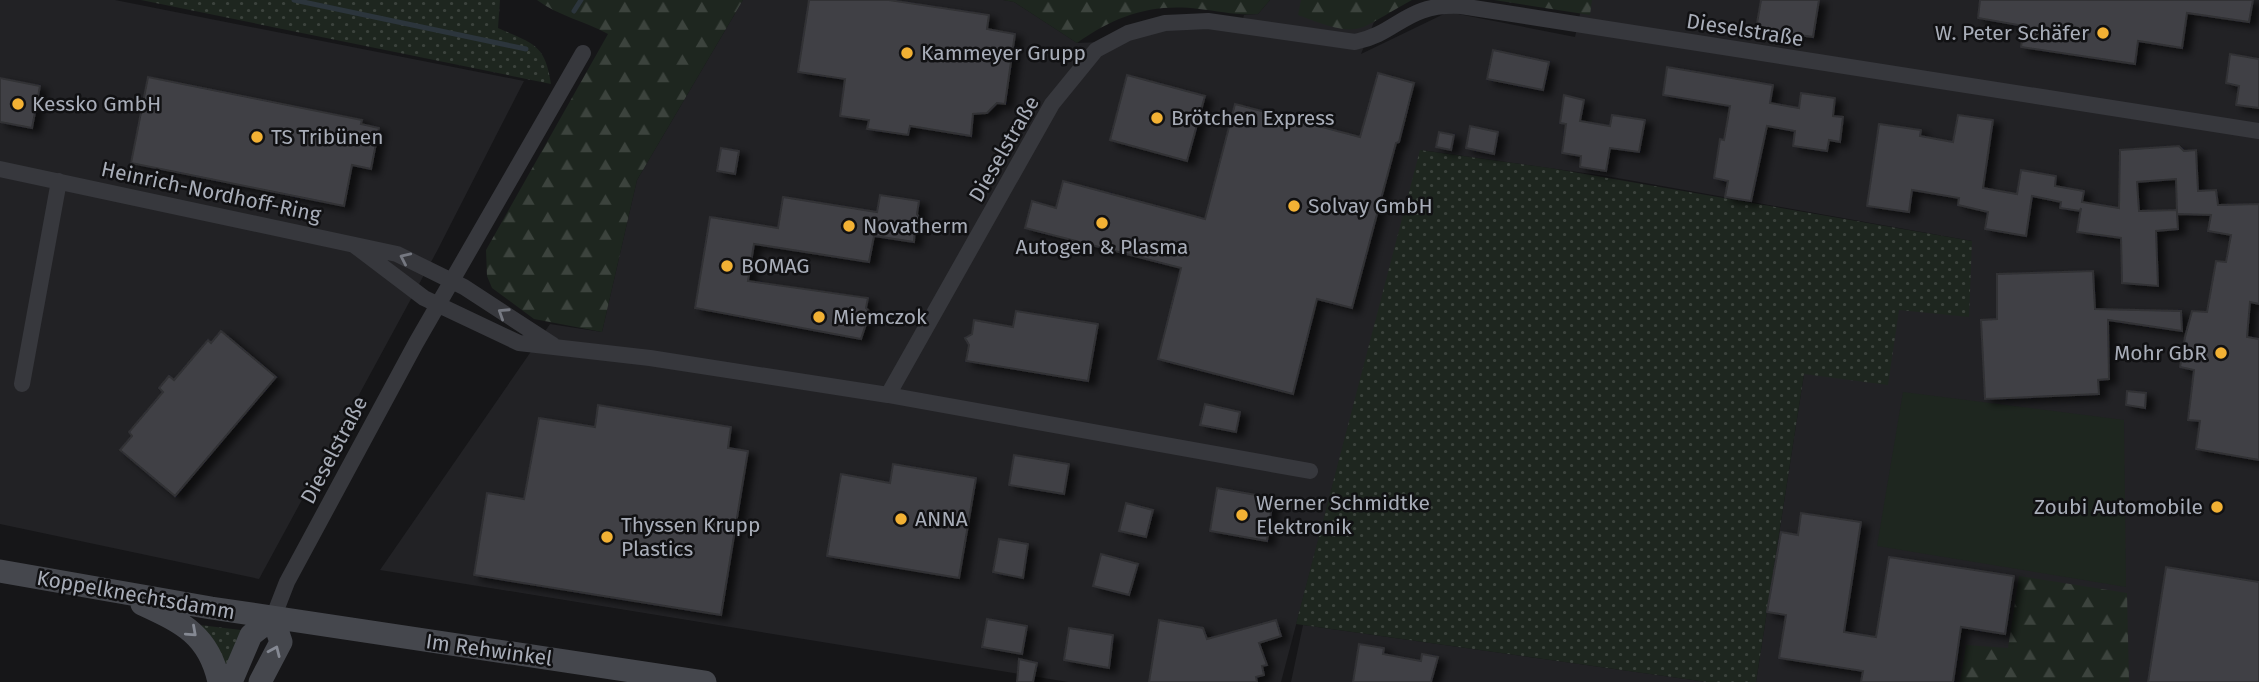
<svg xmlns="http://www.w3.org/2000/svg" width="2259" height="682" viewBox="0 0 2259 682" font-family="'Fira Sans',sans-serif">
  <defs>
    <pattern id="grass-dots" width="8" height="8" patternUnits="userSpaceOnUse" patternTransform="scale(1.75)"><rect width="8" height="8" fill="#1e261f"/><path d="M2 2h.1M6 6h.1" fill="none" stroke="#3c433d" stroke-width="1.8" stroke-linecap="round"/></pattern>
    <pattern id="forest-firs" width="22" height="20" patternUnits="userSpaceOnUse" patternTransform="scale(1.75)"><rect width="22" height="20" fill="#1e261f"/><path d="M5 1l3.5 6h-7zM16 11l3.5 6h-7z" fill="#3c433d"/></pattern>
    <filter id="shadow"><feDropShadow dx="7" dy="4.5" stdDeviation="3.5" flood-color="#0009"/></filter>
  </defs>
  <rect width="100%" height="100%" fill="#161618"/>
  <path fill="#222225" d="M0,0H115L524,81L437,251L259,579L0,524Z
    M743,0H1003L1014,2L1077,43L1122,41L1165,23L1241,25L1244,15L1258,14L1270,0H1383L1361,54L1448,12L1575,37L1583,0H2259V682H1756L1804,374L1899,310L1972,241L1606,176L1421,150L1281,682H1068L380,570L550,324L602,332L637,180Z
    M1303,625L1707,682H1291Z"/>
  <path fill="url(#grass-dots)" d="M141,0H500L498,28C533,44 545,43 551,84Z
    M1420,150L1550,168L1972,241L1969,317L1899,310L1888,385L1804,374L1756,682H1707L1296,624Z
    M200,625L241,630L227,664H225Z"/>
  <path fill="url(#forest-firs)" d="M537,0H743L637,180L602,332L534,319L492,288L487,276L486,250L608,34C585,21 558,16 537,0Z
    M1003,0H1270L1258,14C1238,16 1219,11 1199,9C1152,3 1115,16 1077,43L1014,2Z
    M1301,0H1412C1354,31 1364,40 1298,15Z
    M1494,0H1592L1590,15Z
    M2019,576L2127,593L2129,682H1960L1966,645L2008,648Z"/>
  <path fill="#1e261f" d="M1903,392L2124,420L2126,587L1877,546Z"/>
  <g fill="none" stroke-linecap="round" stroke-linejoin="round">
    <path stroke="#2c353c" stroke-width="5" d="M294,0L526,49
      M574,11L581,0"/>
  </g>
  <path fill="#404145" stroke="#303034" stroke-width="2" fill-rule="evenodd" filter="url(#shadow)" d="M809,0H889L989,15L987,29L1015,34L1005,104L997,103L987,113L973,114L971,136L910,126L908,135L867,129L869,120L840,116L845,79L798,72Z
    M1761,0H1819L1813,37L1756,29Z
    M1980,0H2253L2249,22L2187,13L2182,48L2138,41L2135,64L2021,47L2024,26L1978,18Z
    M1493,50L1549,62L1543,90L1487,79Z
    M2230,54L2259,59V108L2236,105L2239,86L2226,83Z
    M1667,67L1773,85L1770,103L1799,108L1801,93L1835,98L1833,116L1843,117L1840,142L1829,140L1827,151L1793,146L1795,131L1767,126L1751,201L1725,197L1728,181L1714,178L1720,139L1724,140L1730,106L1663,95Z
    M1378,73L1414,83L1399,142L1396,143L1352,308L1317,299L1293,394L1158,359L1181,268L1025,228L1032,201L1056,208L1063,181L1205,219L1235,104L1360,137Z
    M1127,75L1205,96L1187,161L1110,140Z
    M148,77L362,120L361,124L379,128L371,169L352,165L344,206L131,163Z
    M0,78L40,86L32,128L0,122Z
    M1564,95L1584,100L1580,121L1610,126L1612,115L1645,120L1639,152L1610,148L1606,171L1580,167L1581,156L1562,153L1566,124L1560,123Z
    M1958,115L1993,120L1983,188L2017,194L2021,170L2056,176L2055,186L2084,191L2082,202L2119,208L2120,150L2179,146L2184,151L2196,150L2198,191L2216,190L2218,205L2259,204V304L2250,302L2247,337L2259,339V460L2196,449L2200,421L2188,420L2194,370L2180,367L2185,337L2192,311L2207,312L2216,261L2226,262L2231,235L2208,231L2211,215L2177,214L2178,229L2156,231L2158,286L2122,283L2121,238L2077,232L2081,208L2080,211L2060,208L2061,202L2032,196L2026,236L1985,229L1988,212L1958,205L1959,198L1912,190L1909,212L1867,206L1879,124L1921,130L1920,136L1953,142ZM2176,179L2177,214V210L2139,211L2137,182Z
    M1470,126L1498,132L1494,154L1466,148Z
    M1439,132L1454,135L1451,150L1436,147Z
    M721,148L739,151L735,174L717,171Z
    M880,195L919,201L917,214L923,223L915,229L914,242L874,236L869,262L754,244L748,281L868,298L866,308L870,312L861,339L695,308L710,217L778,228L783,197L877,212Z
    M2093,271L2095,309L2181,311L2182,331L2108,320L2109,379L2098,380L2099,394L1985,399L1981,320L1997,319V274Z
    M1016,311L1098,324L1088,381L966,361L969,345L965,338L972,334L974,320L1013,327Z
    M221,331L276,377L175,496L120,450L132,436L129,432L163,392L159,388L169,376L174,380L208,340L211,343Z
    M2127,391L2146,393L2145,408L2126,405Z
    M1205,404L1240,412L1236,432L1200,425Z
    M598,405L731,427L728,448L748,451L721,615L474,575L487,493L524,499L539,418L595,427Z
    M1014,455L1069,464L1064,494L1009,485Z
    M893,464L976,478L959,578L827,556L841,474L890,483Z
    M1217,488L1273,498L1267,541L1210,531Z
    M1126,503L1153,510L1146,537L1119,531Z
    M1801,513L1861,522L1844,632L1876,637L1889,557L2014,576L2005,634L1961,627L1953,682H1861L1863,671L1779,658L1786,615L1767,612L1781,532L1798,535Z
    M999,539L1028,544L1023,578L993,572Z
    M1101,554L1138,564L1129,595L1093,586Z
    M2166,567L2259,582V682H2148Z
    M987,619L1027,626L1022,654L982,647Z
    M1159,620L1203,628L1207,639L1276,620L1281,636L1259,643L1267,665L1262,666L1264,675L1256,677L1257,682H1149Z
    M1069,628L1113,635L1109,668L1064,660Z
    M1359,644L1384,648L1383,654L1421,661L1422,654L1438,657L1431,682H1353Z
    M1019,659L1037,663L1033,682H1017Z"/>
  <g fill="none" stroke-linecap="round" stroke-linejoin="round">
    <path stroke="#37383d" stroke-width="16" d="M0,169L397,254L464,287L553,345
      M354,245L424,298L519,343L650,358L888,395L1052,104L1096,50L1128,33L1165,23L1208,21L1355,42C1399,33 1405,3 1461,6L2259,131
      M22,384L59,181
      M888,395L1310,471
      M273,618L287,582L416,343L583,53"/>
    <path stroke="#45474d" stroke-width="23" d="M0,571L211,608L705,682
      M142,604C183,623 209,635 219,682
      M231,682L251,635L273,618
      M260,682L281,642L273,618"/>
  </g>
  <defs><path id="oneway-chevron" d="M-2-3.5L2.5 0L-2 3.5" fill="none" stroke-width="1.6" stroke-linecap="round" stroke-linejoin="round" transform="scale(1.75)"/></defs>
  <g stroke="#757881">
    <use href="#oneway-chevron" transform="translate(405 258) rotate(-155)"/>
    <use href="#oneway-chevron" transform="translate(503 313) rotate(-147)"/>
  </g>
  <g stroke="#858993">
    <use href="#oneway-chevron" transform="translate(192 632) rotate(42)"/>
    <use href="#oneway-chevron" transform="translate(275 651) rotate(-66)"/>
  </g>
  <g fill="#f2b134" stroke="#111113" stroke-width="2.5">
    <circle cx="2103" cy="33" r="7"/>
    <circle cx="907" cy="53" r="7"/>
    <circle cx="18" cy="104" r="7"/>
    <circle cx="1157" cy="118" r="7"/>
    <circle cx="257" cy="137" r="7"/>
    <circle cx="1294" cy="206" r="7"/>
    <circle cx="1102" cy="223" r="7"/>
    <circle cx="849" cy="226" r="7"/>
    <circle cx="727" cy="266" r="7"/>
    <circle cx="819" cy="317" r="7"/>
    <circle cx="2221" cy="353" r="7"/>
    <circle cx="2217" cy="507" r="7"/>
    <circle cx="1242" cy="515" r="7"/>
    <circle cx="901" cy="519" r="7"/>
    <circle cx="607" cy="537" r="7"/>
  </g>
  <g text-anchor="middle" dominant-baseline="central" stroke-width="5" stroke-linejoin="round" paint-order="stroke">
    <g font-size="21" fill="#a8adb8" stroke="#111113">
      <text transform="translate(1745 30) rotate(9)">Dieselstraße</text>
      <text transform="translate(1004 149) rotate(-60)">Dieselstraße</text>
      <text transform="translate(211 192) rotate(12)">Heinrich-Nordhoff-Ring</text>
      <text transform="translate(334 450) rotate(-62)">Dieselstraße</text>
      <text transform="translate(136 595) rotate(10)">Koppelknechtsdamm</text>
      <text transform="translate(489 650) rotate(8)">Im Rehwinkel</text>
    </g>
    <g font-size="21" fill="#a8adb8" stroke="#111113" text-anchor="start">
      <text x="2089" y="33" text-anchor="end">W. Peter Schäfer</text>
      <text x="921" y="53">Kammeyer Grupp</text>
      <text x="32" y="104">Kessko GmbH</text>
      <text x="1171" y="118">Brötchen Express</text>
      <text x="271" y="137">TS Tribünen</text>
      <text x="1308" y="206">Solvay GmbH</text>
      <text x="863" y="226">Novatherm</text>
      <text x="1102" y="247" text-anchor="middle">Autogen &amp; Plasma</text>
      <text x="741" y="266">BOMAG</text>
      <text x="833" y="317">Miemczok</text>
      <text x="2207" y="353" text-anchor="end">Mohr GbR</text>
      <text x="1256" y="503">Werner Schmidtke<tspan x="1256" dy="24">Elektronik</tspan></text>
      <text x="2203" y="507" text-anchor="end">Zoubi Automobile</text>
      <text x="915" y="519">ANNA</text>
      <text x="621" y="525">Thyssen Krupp<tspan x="621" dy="24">Plastics</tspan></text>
    </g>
  </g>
</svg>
